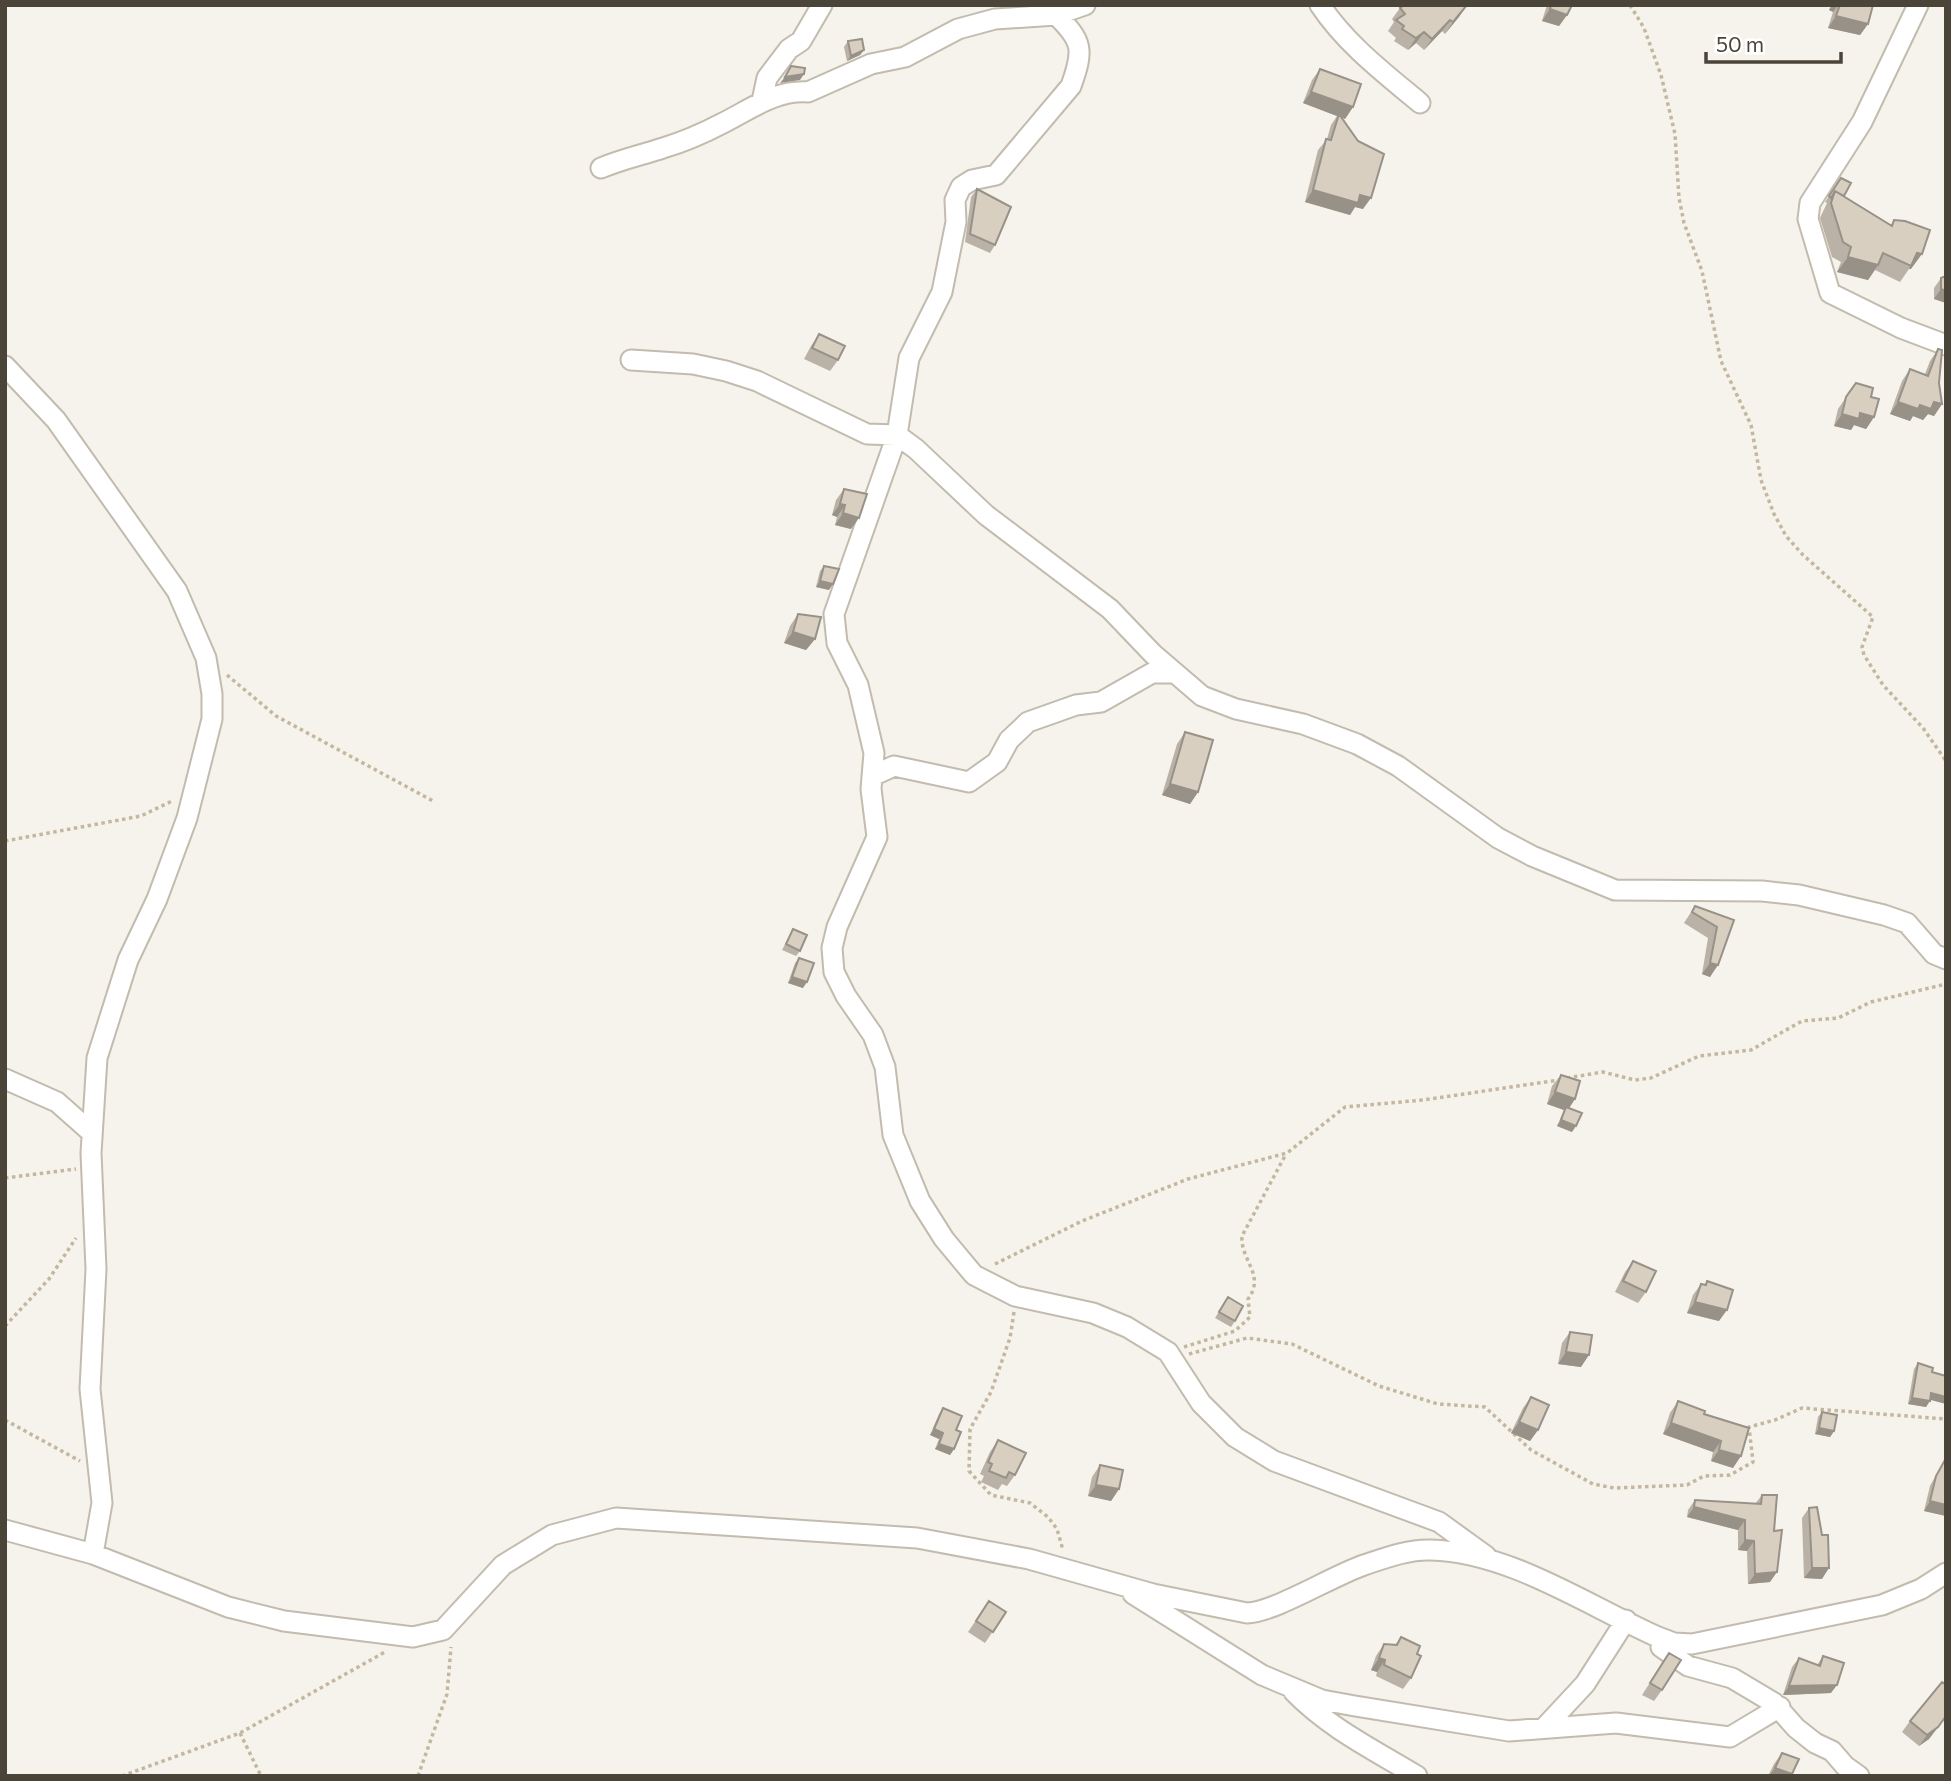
<svg xmlns="http://www.w3.org/2000/svg" width="1951" height="1781" viewBox="0 0 1951 1781" font-family="Commissioner,sans-serif">
  <rect width="100%" height="100%" fill="#f6f3ec"/>
  <g fill="none" stroke-linecap="round" stroke-linejoin="round">
    <g stroke="#c2bbae" stroke-width="23">
      <path id="minor" d="M1320,5C1346,44 1384,73 1420,103
        M1918,5L1862,122L1810,203L1808,219L1830,293L1901,328L1946,345
        M1056,15C1083,41 1084,50 1071,86L996,175L972,180L961,187L955,200L956,222L942,292L909,358L897,435L834,614L837,643L858,685L874,753L871,789L877,837L837,927L832,948L834,972L846,996L873,1035L885,1067L893,1135L920,1201L944,1239L974,1275L1015,1296L1093,1313L1127,1327L1168,1352L1201,1403L1235,1437L1274,1461L1439,1522L1486,1556
        M762,101L767,78L789,49L801,41L822,5
        M601,168C622,159 642,155 663,148C683,142 704,133 723,123C751,109 775,90 808,92L871,64L905,57L958,29L995,19L1056,15L1085,5
        M631,360L693,364L726,371L757,381L867,434L897,435L916,449L986,515L1110,609L1153,654L1202,696L1236,709L1303,724L1357,744L1398,766L1498,838L1532,856L1615,890L1762,891L1799,895L1884,915L1907,923L1934,954L1946,959
        M5,366L56,420L177,591L206,658L212,694V719L187,818L157,899L128,960L97,1058L91,1153L96,1269L90,1389L102,1503L93,1554
        M872,776L894,766L969,782L997,762L1009,740L1028,722L1076,705L1101,702L1152,673H1175
        M5,1079L57,1102L92,1133
        M5,1530L93,1554L228,1607L284,1621L413,1637L443,1630L503,1565L552,1535L616,1518L917,1538L1029,1559L1153,1594L1247,1613C1275,1612 1332,1576 1364,1565C1385,1558 1409,1549 1431,1550C1510,1552 1588,1606 1658,1637L1674,1643L1692,1644L1882,1605L1921,1589L1946,1573
        M1133,1594L1262,1675L1322,1700L1355,1706L1509,1731L1616,1723L1730,1737L1780,1707
        M1661,1647L1688,1666L1732,1678L1774,1703L1796,1728L1815,1743L1832,1751L1845,1766L1859,1776
        M1294,1692C1329,1728 1374,1750 1417,1776
        M1544,1728L1585,1684L1626,1620"/>
    </g>
    <path stroke="#c4b79f" stroke-width="3.5" stroke-dasharray="3.5 3.5" stroke-linecap="butt" d="M1630,5L1644,28L1661,75L1675,134L1679,198L1684,223L1702,271L1721,361L1751,425L1761,480L1774,514L1786,536L1803,555L1873,617L1862,647L1864,655L1883,685L1923,728L1946,761
      M227,675L276,716L433,801
      M5,841L141,816L172,801
      M1567,1078L1603,1072L1635,1080L1651,1078L1699,1056L1751,1050L1802,1021L1838,1018L1871,1002L1946,984
      M5,1178L76,1169
      M995,1264L1082,1221L1188,1179L1287,1153L1345,1107L1423,1100L1559,1080
      M1014,1312L1010,1338L991,1392L970,1429L969,1471L991,1495L1030,1503L1048,1517L1057,1529L1063,1550
      M5,1326L49,1279L76,1238
      M1184,1347L1235,1331L1250,1317L1248,1299C1266,1275 1240,1260 1242,1236L1286,1154
      M1189,1354L1247,1338L1292,1344L1379,1386L1438,1404L1485,1407L1531,1450L1593,1484L1614,1488L1687,1485L1704,1476L1730,1475L1753,1462L1749,1427L1775,1420L1802,1408L1946,1419
      M5,1420L80,1461
      M240,1733L261,1776
      M122,1776L240,1733L385,1652
      M418,1776L447,1694L451,1647"/>
    <use href="#minor" stroke="#fff" stroke-width="19"/>
  </g>
  <path fill="#bab2a6" d="M1467,5L1445,34L1442,31L1424,50L1416,43L1408,50L1394,41L1396,38L1388,31L1394,22L1392,19L1400,8Z
    M1547,5H1572L1567,15L1559,26L1542,21Z
    M1831,5H1873L1868,24L1860,35L1828,28L1833,12L1829,10Z
    M848,41L864,50L860,55L847,61L844,47Z
    M1320,69L1353,107L1345,119L1342,117L1363,209L1355,207L1350,215L1305,202L1318,150L1327,139L1331,125L1337,116L1303,103L1312,80Z
    M1841,178L1844,196L1891,225L1894,220L1905,221L1911,269H1909L1900,282L1875,270L1868,280L1837,272L1841,262L1832,257L1820,218L1827,203L1825,202Z
    M977,189L995,245L990,253L965,242L971,197Z
    M1946,276V303L1934,299V288L1941,278Z
    M819,334L838,360L830,371L804,359L811,346Z
    M1938,349L1939,383L1942,404L1934,416L1928,414L1923,420L1913,416L1910,421L1890,414L1902,381L1910,369L1925,374L1930,361Z
    M1856,383L1871,397L1874,417L1866,429L1854,425L1851,430L1834,426L1838,409Z
    M844,489L851,529L835,525L837,517L832,515L836,500Z
    M824,566L829,590L816,587L820,571Z
    M798,614L815,639L806,650L784,643L790,626Z
    M1185,732L1198,792L1190,804L1162,795L1177,744Z
    M1695,906L1734,920L1710,977L1702,974L1708,938L1684,923Z
    M793,929L800,951L796,956L782,950Z
    M799,958L803,988L788,983L795,963Z
    M1561,1075L1575,1099L1569,1108L1572,1132L1557,1126L1564,1110L1547,1104L1552,1086Z
    M1633,1261L1646,1292L1638,1303L1615,1292L1625,1272Z
    M1707,1281L1719,1321L1687,1313L1693,1295L1701,1284L1705,1285Z
    M1228,1297L1235,1321L1231,1327L1215,1318Z
    M1570,1332L1581,1367L1558,1364L1562,1343Z
    M1918,1363L1932,1372L1946,1404L1930,1399L1926,1407L1908,1404L1914,1369Z
    M1531,1397L1538,1430L1530,1441L1511,1433L1523,1408Z
    M1678,1401L1704,1414L1749,1428L1733,1468L1711,1461L1713,1452L1663,1434L1670,1413Z
    M943,1408L956,1430L954,1449L950,1455L935,1449L939,1439L930,1435L939,1414Z
    M1822,1412L1834,1431L1830,1437L1815,1434L1818,1417Z
    M998,1440L1015,1475L1007,1486L1002,1484L998,1490L981,1482L984,1476L980,1474L990,1452Z
    M1946,1457V1516L1924,1511L1930,1486Z
    M1100,1465L1119,1489L1111,1501L1088,1496L1092,1477Z
    M1762,1495L1770,1582L1748,1584L1747,1551L1738,1550V1530L1687,1517L1688,1510L1695,1500L1755,1504Z
    M1809,1508L1822,1579L1804,1578L1802,1518Z
    M989,1601L1006,1612L985,1643L968,1632Z
    M1401,1637L1417,1654L1411,1678L1403,1689L1376,1676L1377,1672L1371,1670L1376,1656L1384,1644L1395,1645Z
    M1669,1653L1662,1690L1654,1701L1642,1695Z
    M1823,1656L1831,1693L1783,1695L1792,1667L1799,1658L1817,1665Z
    M1946,1717L1929,1739L1919,1746L1902,1732L1910,1721Z
    M1782,1753L1791,1776H1768L1774,1764Z"/>
  <path fill="#979187" d="M1467,5L1459,17L1445,34L1453,22Z
    M1833,5H1838L1833,12L1829,10Z
    M1550,9L1567,15L1559,26L1542,21Z
    M1836,16L1868,24L1860,35L1828,28Z
    M1450,20L1442,31L1424,50L1432,39Z
    M1424,32L1416,43L1408,50L1416,38Z
    M864,50L860,55L847,61L851,56Z
    M804,74L800,80L780,83L785,77Z
    M1311,92L1353,107L1345,119L1338,116L1339,114L1337,116L1303,103Z
    M1313,190L1360,195L1371,198L1363,209L1355,207L1350,215L1305,202Z
    M1917,253L1922,254L1911,269H1909Z
    M1848,257L1878,265L1868,280L1837,272Z
    M1941,289L1946,291V303L1934,299Z
    M1898,402L1920,405L1934,402L1942,404L1934,416L1928,414L1923,420L1913,416L1910,421L1890,414Z
    M1860,413L1874,417L1866,429L1854,425L1851,430L1834,426L1842,414Z
    M840,504L845,505L837,517L832,515Z
    M843,513L859,518L851,529L835,525Z
    M820,581L833,584L829,590L816,587Z
    M793,632L815,639L806,650L784,643Z
    M1170,784L1198,792L1190,804L1162,795Z
    M1710,963L1718,965L1710,977L1702,974Z
    M792,977L807,982L803,988L788,983Z
    M1555,1092L1575,1099L1567,1111L1566,1107L1564,1110L1547,1104Z
    M1561,1120L1576,1126L1572,1132L1557,1126Z
    M1695,1302L1727,1310L1719,1321L1687,1313Z
    M1566,1352L1589,1355L1581,1367L1558,1364Z
    M1931,1393L1946,1397V1404L1927,1399Z
    M1912,1398L1930,1401L1926,1407L1908,1404Z
    M1519,1422L1538,1430L1530,1441L1511,1433Z
    M1671,1423L1721,1441L1713,1452L1663,1434Z
    M1819,1428L1834,1431L1830,1437L1815,1434Z
    M934,1429L943,1433L939,1439L930,1435Z
    M939,1444L954,1449L950,1455L935,1449Z
    M1719,1450L1741,1456L1733,1468L1711,1461Z
    M1096,1485L1119,1489L1111,1501L1088,1496Z
    M1930,1501L1946,1505V1516L1924,1511Z
    M1694,1507L1745,1520L1738,1530L1687,1517Z
    M1745,1540L1754,1541L1747,1551L1738,1550Z
    M1812,1568H1829L1822,1579L1804,1578Z
    M1777,1572L1770,1582L1748,1584L1755,1574Z
    M1379,1658L1385,1660L1377,1672L1371,1670Z
    M1837,1685L1831,1693L1783,1695L1789,1686Z
    M1946,1716L1929,1739L1919,1746L1927,1735Z
    M1775,1768L1792,1774L1791,1776H1769Z"/>
  <path fill="#d8cfc1" stroke="#979187" stroke-width="2" d="M1404,5H1467L1453,22L1450,20L1432,39L1424,32L1416,38L1402,29L1404,26L1396,20L1405,14L1400,8Z
    M1551,5H1572L1567,15L1550,9Z
    M1840,5H1873L1868,24L1836,16Z
    M862,39L864,50L851,56L848,41Z
    M791,66L805,68L804,74L785,77Z
    M1320,69L1361,84L1353,107L1311,92Z
    M1339,114L1358,141L1384,154L1371,198L1360,195L1358,203L1313,190L1326,139L1331,140Z
    M1841,178L1851,183L1844,196L1835,191L1831,198L1829,196Z
    M977,189L1011,207L995,245L970,234Z
    M1835,191L1892,226L1894,220L1905,221L1930,230L1922,254L1917,253L1911,266L1883,253L1878,265L1848,257L1851,247L1843,242L1831,203Z
    M1946,276V291L1941,289V278Z
    M819,334L845,346L838,360L812,348Z
    M1938,349L1942,350L1939,383L1942,404L1934,402L1931,409L1920,405L1918,409L1898,402L1910,369L1928,376Z
    M1856,383L1873,388L1871,397L1879,399L1874,417L1860,413L1859,419L1842,414L1846,397Z
    M844,489L867,494L859,518L843,513L845,505L840,504Z
    M824,566L839,569L833,584L820,581Z
    M798,614L821,617L815,639L793,632Z
    M1185,732L1213,740L1198,792L1170,784Z
    M1695,906L1734,920L1718,965L1710,963L1717,927L1692,912Z
    M793,929L807,935L800,951L786,944Z
    M799,958L814,963L807,982L792,977Z
    M1561,1075L1580,1081L1575,1099L1555,1092Z
    M1566,1107L1582,1113L1576,1126L1561,1120Z
    M1633,1261L1656,1271L1646,1292L1623,1281Z
    M1707,1281L1733,1290L1727,1310L1695,1302L1701,1284L1706,1285Z
    M1228,1297L1243,1306L1235,1321L1219,1312Z
    M1570,1332L1592,1335L1589,1355L1566,1352Z
    M1918,1363L1933,1368L1932,1372L1946,1376V1397L1931,1393L1930,1401L1912,1398Z
    M1531,1397L1549,1405L1538,1430L1519,1422Z
    M1678,1401L1705,1411L1704,1414L1749,1428L1741,1456L1719,1450L1721,1441L1671,1423Z
    M943,1408L962,1416L956,1430L961,1432L954,1449L939,1444L943,1433L934,1429Z
    M1822,1412L1837,1415L1834,1431L1819,1428Z
    M998,1440L1026,1453L1015,1475L1009,1472L1006,1478L989,1471L992,1464L988,1462Z
    M1946,1458V1505L1930,1501L1936,1476Z
    M1100,1465L1123,1470L1119,1489L1096,1485Z
    M1762,1495H1777L1774,1531L1782,1530L1777,1572L1755,1574L1754,1541L1745,1540V1520L1694,1507L1695,1500L1761,1504Z
    M1817,1507L1822,1535H1828L1829,1568H1812L1809,1508Z
    M989,1601L1006,1612L993,1632L976,1621Z
    M1401,1637L1420,1646L1417,1654L1421,1656L1411,1678L1384,1665L1385,1660L1379,1658L1384,1644L1397,1645Z
    M1669,1653L1681,1660L1662,1690L1650,1683Z
    M1823,1656L1844,1663L1837,1685L1789,1686L1799,1658L1820,1666Z
    M1942,1682L1946,1685V1716L1938,1727L1927,1735L1910,1721Z
    M1782,1753L1799,1759L1792,1774L1775,1768Z"/>
  <rect width="1951" height="1781" fill="none" stroke="#4b4439" stroke-width="14"/>
  <path d="M1706 52v10h135v-10" fill="none" stroke="#4b4439" stroke-width="3.5"/>
  <text x="1716" y="52" font-size="21" fill="#4b4439" stroke="#ffffff" stroke-width="5" paint-order="stroke">50 m</text>
</svg>
